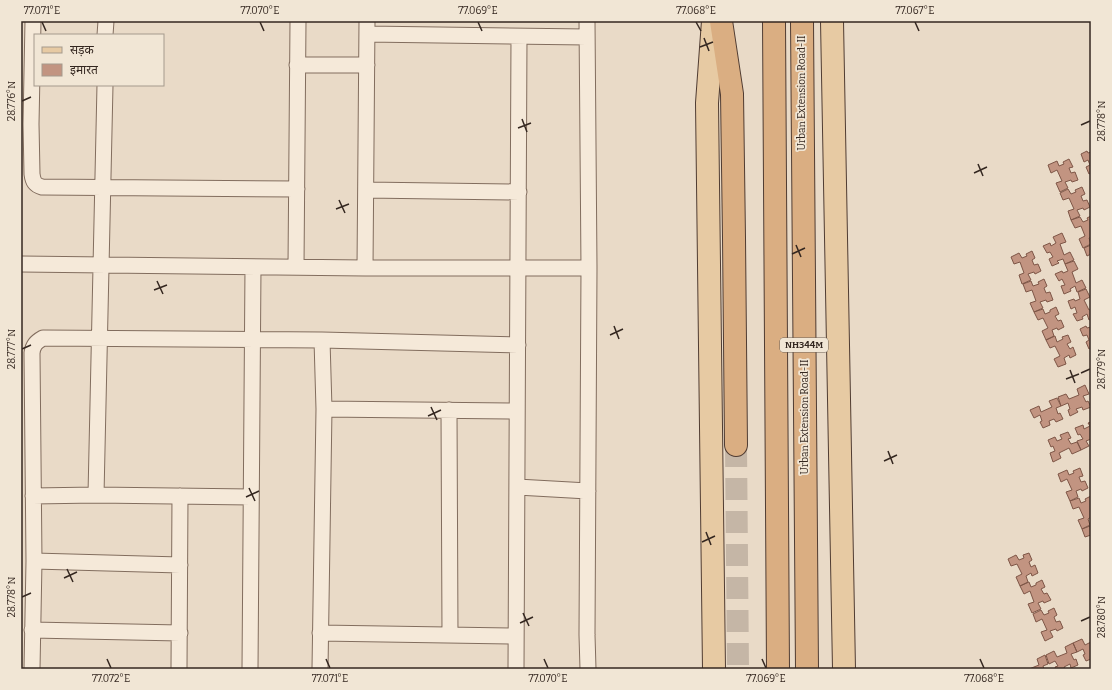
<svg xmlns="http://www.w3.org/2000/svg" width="1112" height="690" viewBox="0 0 1112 690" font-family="Bitter,'Noto Sans Devanagari',serif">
  <rect width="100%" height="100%" fill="#e9dac7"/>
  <path fill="#c29481" stroke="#7e5647" d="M1087,151L1088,153L1091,152V173L1089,174L1086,167L1090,165L1088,160L1084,162L1081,154Z
    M1069,159L1073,167L1069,168L1071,173L1075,172L1078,180L1072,182L1071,180L1065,182L1068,188L1060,192L1056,183L1062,181L1057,170L1051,173L1048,165L1057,161L1059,166L1064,164L1063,162Z
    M1082,187L1085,194L1081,196L1083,201L1087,200L1090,207L1084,210L1083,208L1077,210L1080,216L1071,220L1068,211L1074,209L1069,198L1063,200L1060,193L1068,189L1071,194L1076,192L1075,190Z
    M1091,216V237L1089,238L1091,244L1083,248L1079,239L1085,236L1081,226L1075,228L1071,220L1080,217L1083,222L1088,220L1087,218Z
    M1062,233L1066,242L1060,244L1064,255L1070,252L1074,260L1065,264L1063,259L1057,261L1059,263L1052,266L1049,259L1053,257L1050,252L1047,253L1043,246L1050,243L1051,246L1056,243L1053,237Z
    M1091,245V254L1087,256L1084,248Z
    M1032,251L1035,258L1032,260L1034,265L1038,264L1041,271L1035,274L1034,272L1028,274L1031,280L1022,284L1019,275L1024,273L1020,262L1014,264L1011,257L1019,253L1022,258L1027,256L1026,254Z
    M1074,261L1078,269L1072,272L1076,283L1082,280L1086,288L1077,292L1075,286L1070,289L1071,291L1064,294L1061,286L1065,285L1062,279L1059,281L1055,274L1062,271L1063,273L1068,271L1065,264Z
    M1044,279L1047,286L1044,288L1046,293L1050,292L1053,300L1047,302L1046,300L1040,302L1043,308L1034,312L1030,303L1036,301L1032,290L1026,292L1023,284L1031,281L1033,286L1039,284L1038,282Z
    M1086,289L1090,297L1084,300L1089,310L1091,309V319L1089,320L1087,314L1082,317L1083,319L1077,321L1073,314L1077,313L1075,307L1071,309L1068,301L1074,299L1075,301L1080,299L1078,292Z
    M1056,307L1059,314L1055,316L1058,321L1061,320L1064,327L1058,330L1057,328L1052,330L1054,336L1046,340L1042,331L1048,328L1043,318L1038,320L1034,312L1043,309L1045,314L1050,312V310Z
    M1086,326L1087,328L1091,327V348L1089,349L1086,342L1089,340L1087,335L1083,336L1080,329Z
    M1068,335L1071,342L1067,344L1070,349L1073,347L1076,355L1070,358L1069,355L1064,358L1066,364L1058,367L1054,359L1060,356L1055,346L1050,348L1046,340L1055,336L1057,342L1063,339L1062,337Z
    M1085,385L1089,394L1083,396L1086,402L1088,401L1091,407L1083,410L1082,407L1076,409L1078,412L1070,416L1068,410L1070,409L1068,403L1061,406L1058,397L1066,394L1069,399L1079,395L1077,389Z
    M1057,398L1061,406L1056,408L1058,414L1060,413L1063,419L1056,422L1054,419L1049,421L1050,425L1043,428L1040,422L1042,421L1040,415L1034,418L1030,410L1039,406L1041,412L1052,407L1049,401Z
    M1091,422V439L1086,441L1089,446L1081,450L1077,441L1083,439L1080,434L1078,435L1075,428L1083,425L1084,429L1090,426L1088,423Z
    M1068,432L1071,438L1068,439L1071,444L1077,442L1081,450L1072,454L1069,448L1059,453L1061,458L1053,462L1050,453L1055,451L1053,446L1051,447L1048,440L1055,437L1057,441L1062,439L1060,435Z
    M1080,468L1083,476L1079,477L1081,482L1085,481L1088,488L1082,491L1081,489L1076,491L1078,497L1070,501L1066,492L1072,490L1067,479L1061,482L1058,474L1067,470L1069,475L1074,473L1073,471Z
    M1091,496V517L1088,519L1090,525L1082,529L1078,520L1084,518L1079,507L1073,509L1070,501L1079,498L1081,503L1086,501L1085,499Z
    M1090,526L1091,535L1085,537L1082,529Z
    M1029,553L1032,560L1029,562L1031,567L1035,565L1038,573L1032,576L1031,573L1026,576L1028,582L1020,586L1016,577L1022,574L1017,564L1011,566L1008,559L1016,555L1019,560L1024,558L1023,555Z
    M1042,580L1045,587L1041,589L1044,594L1047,593L1051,600L1044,603L1043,601L1038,603L1041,609L1032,613L1028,604L1034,602L1030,591L1024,594L1020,586L1029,582L1031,587L1036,585V583Z
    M1054,608L1057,615L1054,617L1056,622L1060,621L1063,628L1057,631L1056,629L1050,631L1053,637L1045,641L1041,632L1047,630L1042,619L1036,622L1033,614L1041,610L1044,615L1049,613L1048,611Z
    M1082,639L1085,645L1091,642V659L1086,661L1083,655L1085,654L1083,649L1077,652L1073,643Z
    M1073,643L1077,652L1071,654L1074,660L1076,659L1078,665L1071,668L1070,664L1064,667L1065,669H1056L1055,667L1058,666L1055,661L1049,664L1046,655L1054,651L1057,657L1067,653L1065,647Z
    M1045,655L1048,664L1043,666L1044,669H1029L1039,665L1037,659Z"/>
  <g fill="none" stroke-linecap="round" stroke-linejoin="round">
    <path stroke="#c5b6a6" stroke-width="22" stroke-dasharray="22 11" stroke-linecap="butt" d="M736,445L738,669"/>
    <g stroke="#826d5e" stroke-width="17">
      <path id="minor" d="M33,21L31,124L32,174C33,182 35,185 42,187L297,189
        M587,21L589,268L587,635L588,669
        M367,34L587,37
        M105,35L106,21
        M297,65H367
        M366,190L519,192
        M21,264L365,268H589
        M296,267L298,21
        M365,268L367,21
        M324,409L517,411
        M449,410L450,634
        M517,487L588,491
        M96,495L105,85
        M33,496L96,495L251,497
        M34,561L180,565
        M32,630L180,633
        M320,633L516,636
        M32,669L34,561L32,353C33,345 36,342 43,338L322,340L518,345
        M179,669L180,496
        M250,669L253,267
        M320,669L324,409L322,340
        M516,669L519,37"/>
    </g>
    <g stroke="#503c32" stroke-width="24">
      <path id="primary" d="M713,21L707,103L714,669
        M832,21L844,669"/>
    </g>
    <g stroke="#503c32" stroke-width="24">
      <path id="trunk" d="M721,21L732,94L734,238L736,445
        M774,21L778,669
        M802,21L807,669"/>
    </g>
    <use href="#minor" stroke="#f5e9d9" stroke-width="15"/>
    <use href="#primary" stroke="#e7caa3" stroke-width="22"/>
    <use href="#trunk" stroke="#daae82" stroke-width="22"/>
  </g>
  <path fill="none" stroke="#342720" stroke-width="1.5" d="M42,22L46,31M260,22L264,31M478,22L482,31M696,22L701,31M915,22L919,31M704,38L709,51M700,47L713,42M22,101L31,97M522,119L527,132M1081,125L1090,121M518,128L531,123M978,164L983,176M974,173L987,167M339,200L345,213M336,209L349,204M796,245L801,257M792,254L805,248M157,281L163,294M154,290L167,285M614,326L619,339M610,335L623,329M22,349L31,345M1070,370L1075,383M1081,373L1090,369M1066,379L1079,374M431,407L437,420M428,416L441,410M888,451L893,464M884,461L897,455M249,488L255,501M246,497L259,491M706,532L711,545M702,542L715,536M67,569L73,582M64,578L77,572M22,597L31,593M523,613L529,626M1081,621L1090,617M520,623L533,617M107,659L111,668M326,659L330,668M544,659L548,668M762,659L766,668M980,659L984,668"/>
  <g text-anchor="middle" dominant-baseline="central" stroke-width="3.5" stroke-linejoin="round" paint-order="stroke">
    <rect fill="#f1e6d5" stroke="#6d6056" stroke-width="1" x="780" y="338" width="48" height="14" rx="3"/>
    <g font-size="9" font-weight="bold" fill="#342720">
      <text x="804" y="345">NH344M</text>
    </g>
    <g font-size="10" fill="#342720" stroke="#f1e6d5">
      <text transform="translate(802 93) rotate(-90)">Urban Extension Road-II</text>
      <text transform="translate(805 417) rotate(-90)">Urban Extension Road-II</text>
    </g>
  </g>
  <rect width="1112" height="690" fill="none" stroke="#f1e6d5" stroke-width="44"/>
  <rect x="34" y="34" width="130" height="52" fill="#f1e6d5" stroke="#a59a8d"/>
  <rect x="42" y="47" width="20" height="6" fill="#e7caa3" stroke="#a59a8d"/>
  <text x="70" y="54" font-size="12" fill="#342720">सड़क</text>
  <rect x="42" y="64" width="20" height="12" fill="#c29481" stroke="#a59a8d"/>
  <text x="70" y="74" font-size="12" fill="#342720">इमारत</text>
  <rect x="22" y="22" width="1068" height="646" fill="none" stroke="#342720" stroke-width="1.5"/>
  <g font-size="10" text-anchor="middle" fill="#342720">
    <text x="42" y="14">77.071°E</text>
    <text x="260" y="14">77.070°E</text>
    <text x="478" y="14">77.069°E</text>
    <text x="696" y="14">77.068°E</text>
    <text x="915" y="14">77.067°E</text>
    <text transform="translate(11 101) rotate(-90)" y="4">28.776°N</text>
    <text transform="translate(1101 121) rotate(-90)" y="4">28.778°N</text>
    <text transform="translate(11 349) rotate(-90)" y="4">28.777°N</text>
    <text transform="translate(1101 369) rotate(-90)" y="4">28.779°N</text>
    <text transform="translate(11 597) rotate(-90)" y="4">28.778°N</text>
    <text transform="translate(1101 617) rotate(-90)" y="4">28.780°N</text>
    <text x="111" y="682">77.072°E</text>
    <text x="330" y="682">77.071°E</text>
    <text x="548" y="682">77.070°E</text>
    <text x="766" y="682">77.069°E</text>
    <text x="984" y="682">77.068°E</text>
  </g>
</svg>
